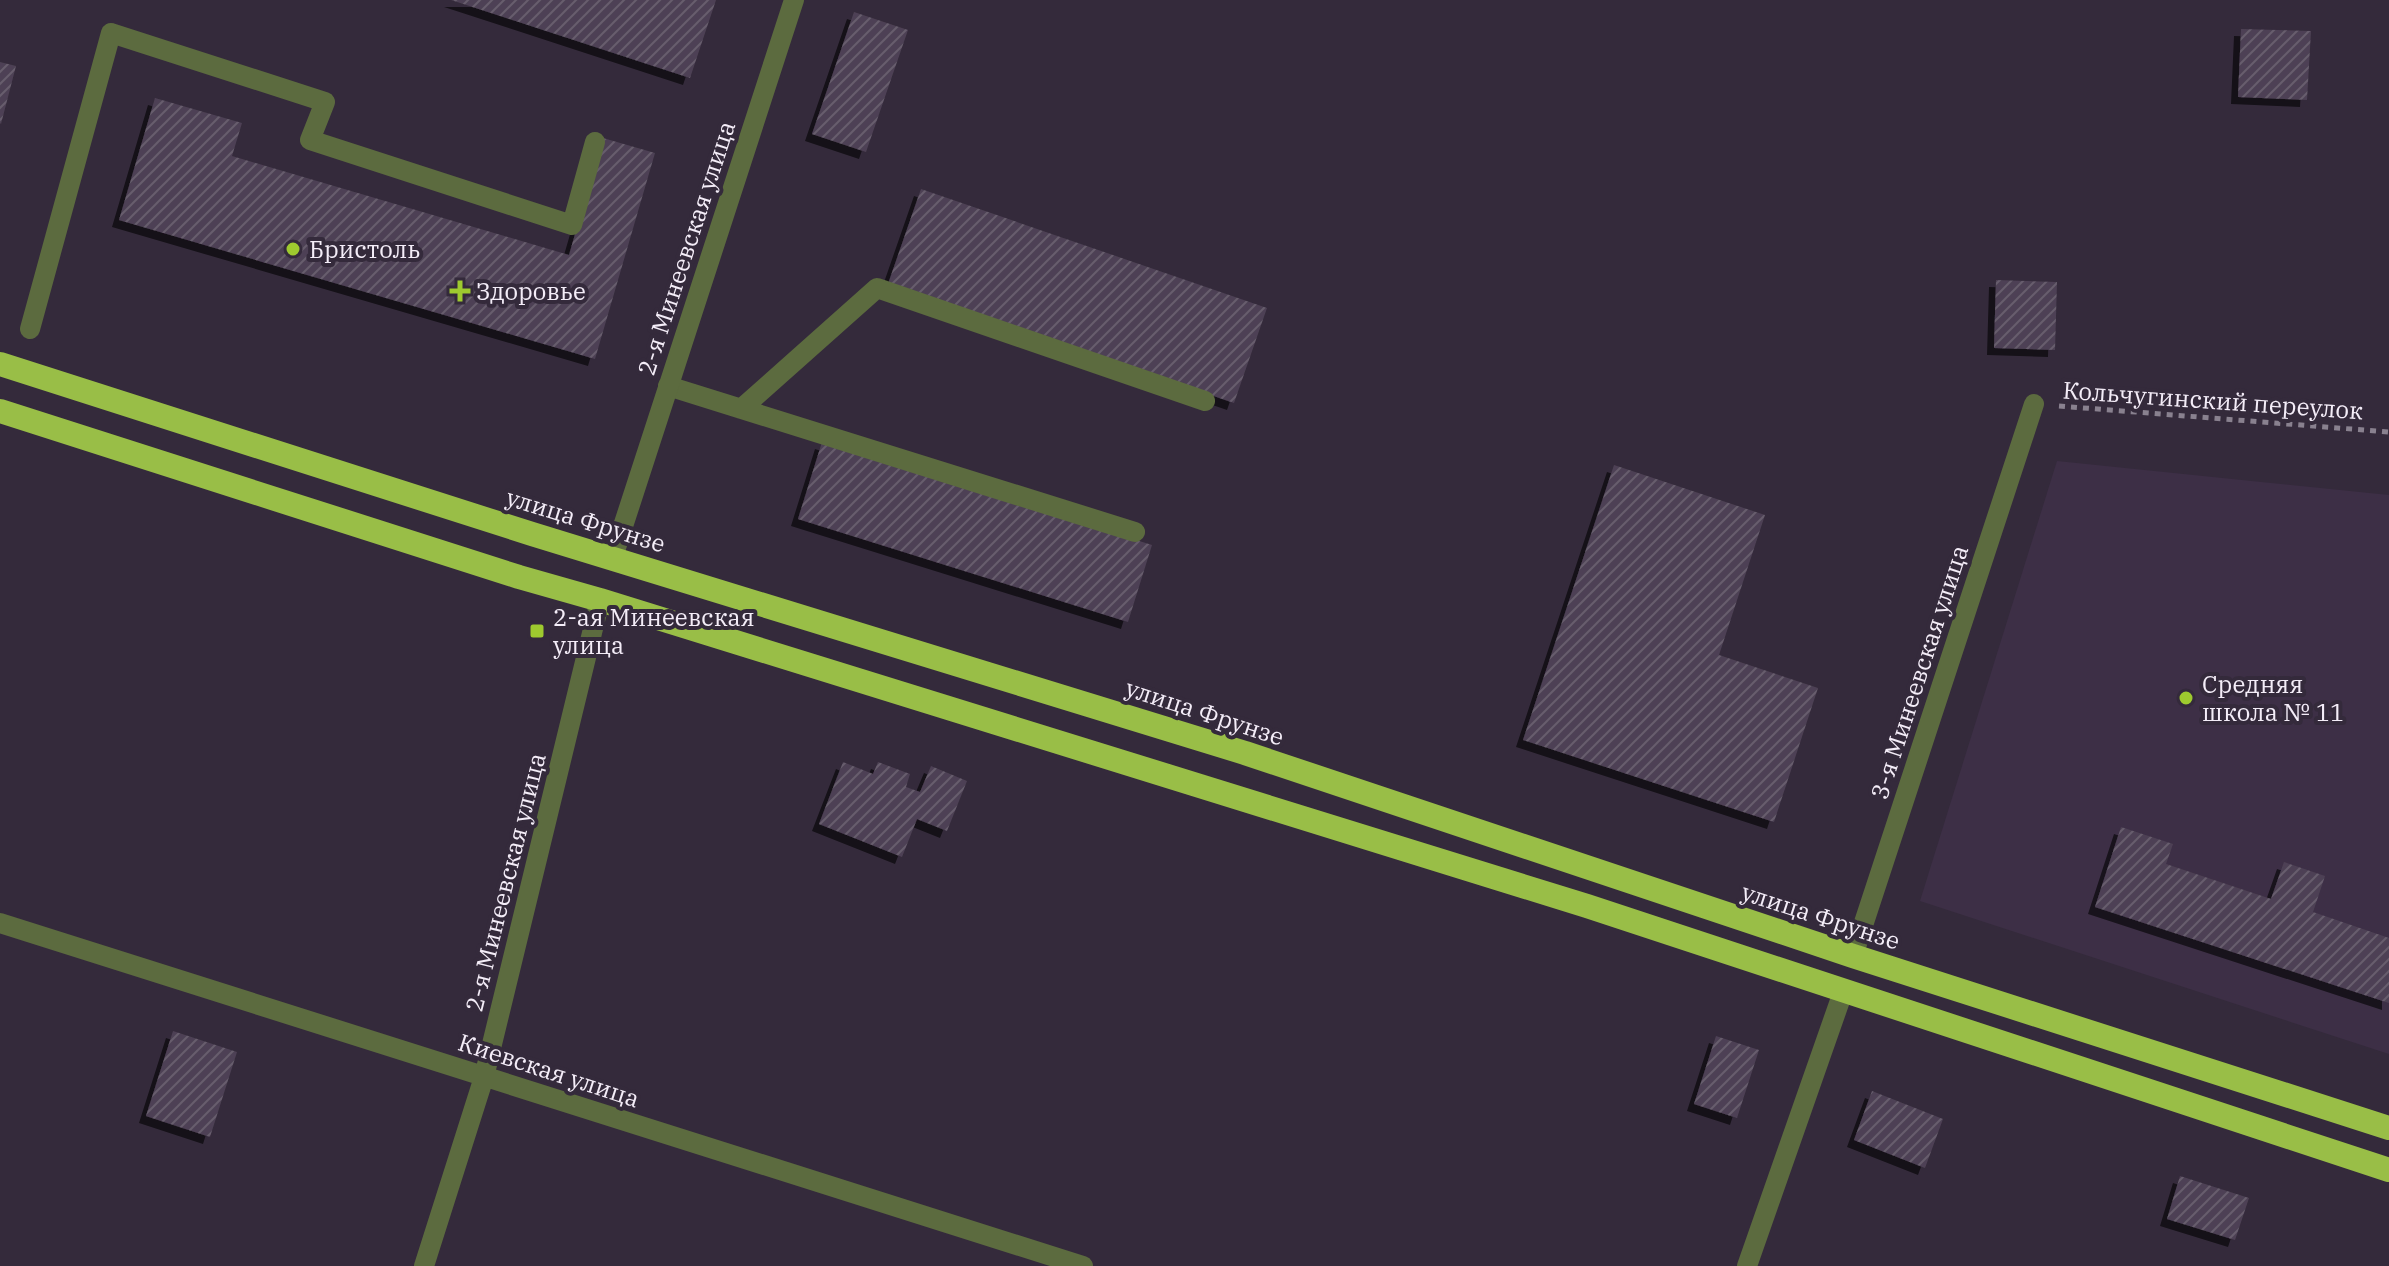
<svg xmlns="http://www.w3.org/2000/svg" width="2389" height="1266" viewBox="0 0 2389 1266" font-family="'IBM Plex Serif',serif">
  <defs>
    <pattern id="building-hatch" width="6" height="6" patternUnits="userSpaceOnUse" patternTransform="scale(2)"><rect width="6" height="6" fill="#4d4154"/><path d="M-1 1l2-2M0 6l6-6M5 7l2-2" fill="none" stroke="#675d6d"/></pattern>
    <filter id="shadow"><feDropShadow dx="-7" dy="7" stdDeviation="0" flood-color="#0009"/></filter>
  </defs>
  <rect width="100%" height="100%" fill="#342a3b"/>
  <path fill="#3d2f46" d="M2057,461L2389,495V1054L1920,901Z"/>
  <path fill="url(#building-hatch)" filter="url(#shadow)" d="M451,0H716L690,78Z
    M854,12L908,30L866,152L812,134Z
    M2241,29L2311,31L2307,100L2238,97Z
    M0,62L16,66L1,124L0,123Z
    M155,98L242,123L232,156L569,255L603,138L655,153L595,359L119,220Z
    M921,189L1267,308L1234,403L888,284Z
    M1996,280L2057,282L2055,350L1994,348Z
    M822,442L1152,545L1128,622L798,519Z
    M1614,465L1765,515L1719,655L1818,688L1774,822L1523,740Z
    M843,762L873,774L878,762L910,774L906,787L920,792L931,766L967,781L947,831L917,819L902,857L819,824Z
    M2121,827L2173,844L2166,864L2271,899L2284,862L2325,876L2313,912L2389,938V1003L2095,907Z
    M173,1031L237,1052L210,1137L146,1116Z
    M1716,1036L1759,1050L1737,1118L1694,1104Z
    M1872,1091L1943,1119L1925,1168L1854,1140Z
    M2180,1176L2249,1198L2235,1240L2167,1219Z"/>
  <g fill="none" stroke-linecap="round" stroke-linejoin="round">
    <path stroke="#89818f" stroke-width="5" stroke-dasharray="6 6" stroke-linecap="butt" d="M2059,406L2389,432"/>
    <path stroke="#5c6b3f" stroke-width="20" d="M30,329L111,33L325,102L310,140L572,225L595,142
      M668,386L1135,532
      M741,409L877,288L1205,401"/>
    <path stroke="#5c6b3f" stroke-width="20" d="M613,557L794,0
      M0,923L1083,1266
      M1853,956L2034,404
      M424,1266L484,1077L600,600
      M1747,1266L1843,992"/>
    <path stroke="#99be47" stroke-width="24" d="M0,364L532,534L1245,753L1853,956L2389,1128
      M0,411L519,577L600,600L1587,906L2389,1170"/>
  </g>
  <g fill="#9eca2f" stroke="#342a3b" stroke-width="3">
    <circle cx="293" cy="249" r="8"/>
    <path d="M456 279h8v8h8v8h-8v8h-8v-8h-8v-8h8z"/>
    <rect x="529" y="623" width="16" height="16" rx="4"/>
    <circle cx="2186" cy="698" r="8"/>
  </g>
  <g text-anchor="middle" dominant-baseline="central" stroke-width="8" stroke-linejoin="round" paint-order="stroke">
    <g font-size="24" fill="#f4edf8" stroke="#342a3b">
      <text transform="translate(686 248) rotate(-72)">2-я Минеевская улица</text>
      <text transform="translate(2213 400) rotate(4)">Кольчугинский переулок</text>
      <text transform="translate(586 520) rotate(17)">улица Фрунзе</text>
      <text transform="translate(1919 672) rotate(-72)">3-я Минеевская улица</text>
      <text transform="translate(1205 712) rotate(18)">улица Фрунзе</text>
      <text transform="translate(505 882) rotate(-76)">2-я Минеевская улица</text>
      <text transform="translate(1821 916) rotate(18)">улица Фрунзе</text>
      <text transform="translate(549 1070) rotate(18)">Киевская улица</text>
    </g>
    <g font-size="24" fill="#f4edf8" stroke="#342a3b" text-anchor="start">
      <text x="309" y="249">Бристоль</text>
      <text x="476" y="291">Здоровье</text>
      <text x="553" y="617">2-ая Минеевская<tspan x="553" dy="28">улица</tspan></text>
      <text x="2202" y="684">Средняя<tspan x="2202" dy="28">школа № 11</tspan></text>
    </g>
  </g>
</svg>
